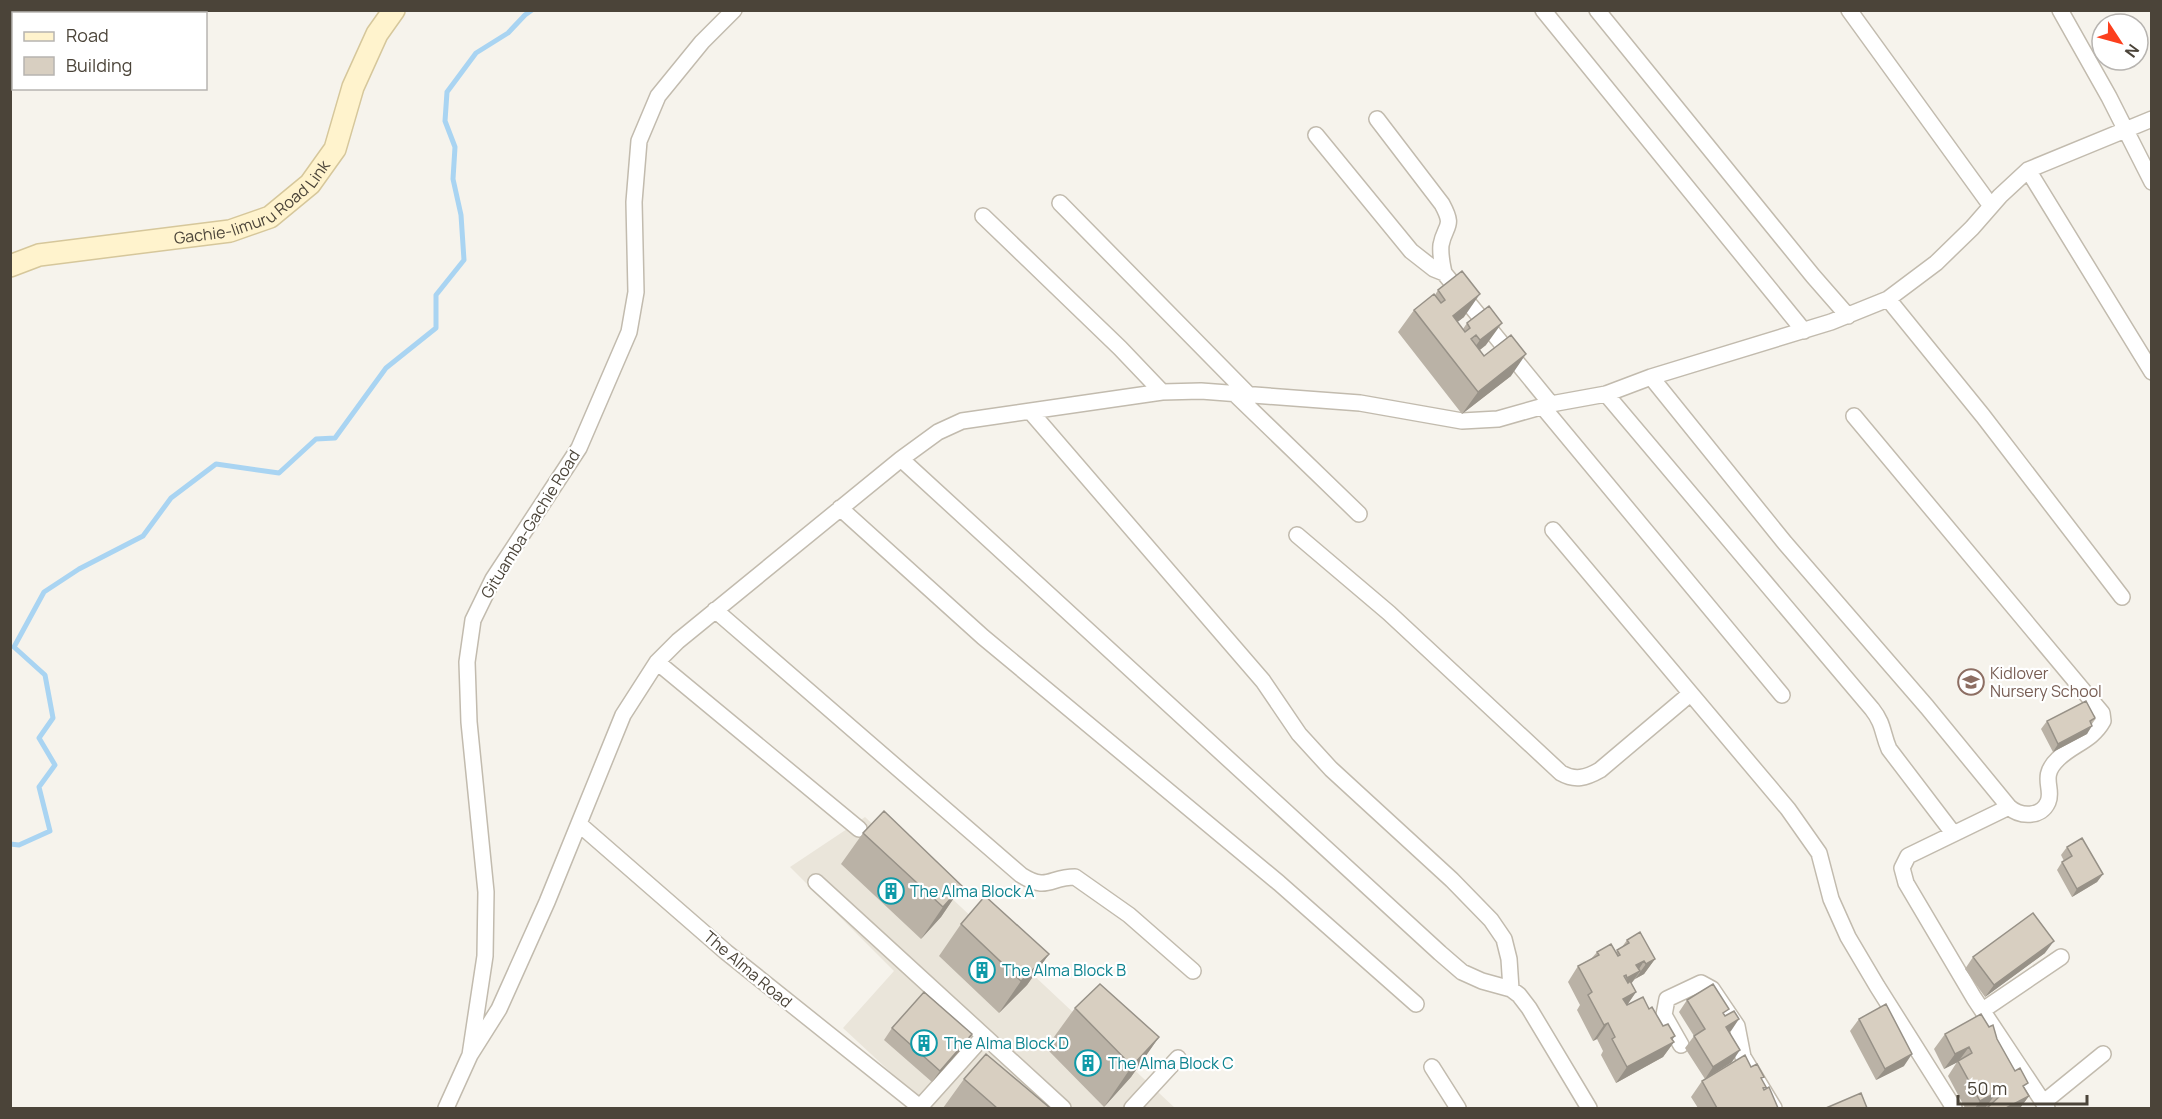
<svg xmlns="http://www.w3.org/2000/svg" width="2162" height="1119" viewBox="0 0 2162 1119" font-family="Manrope,sans-serif">
  <rect width="100%" height="100%" fill="#f6f3ec"/>
  <path fill="#eae5da" d="M865,817L1175,1108H929L843,1028L894,971L790,867Z"/>
  <g fill="none" stroke-linecap="round" stroke-linejoin="round">
    <path stroke="#a9d4f2" stroke-width="5" d="M10,844L19,845L50,831L39,787L55,765L39,738L53,718L45,675L14,647L44,592L79,569L143,536L171,498L216,464L279,473L316,439L335,438L386,368L436,328V295L464,260L461,215L453,179L455,147L445,121L447,92L476,53L508,33L525,15L532,10"/>
    <g stroke="#c2bbae" stroke-width="18">
      <path id="minor" d="M1543,10L1804,331
        M1597,10L1813,276L1848,316
        M1849,10L1991,206
        M2060,10L2109,97L2152,182
        M1377,119L1442,204C1455,228 1445,224 1441,245C1440,255 1442,264 1444,273L1551,404
        M1316,135L1411,251L1434,269L1444,273
        M2028,170L2152,372
        M1060,203L1250,396
        M983,216L1120,348L1162,392
        M1888,299L1983,416L2122,597
        M1651,377L1785,543L1927,707L2009,807C2020,817 2041,818 2048,802C2054,788 2039,777 2058,759C2073,744 2092,741 2103,721L2102,713L1854,416
        M1606,394L1872,709C1884,724 1882,733 1889,749L1953,833
        M1236,395L1359,514
        M1542,406L1782,695
        M1030,411L1263,681L1299,734L1331,769L1452,880L1491,920L1504,939L1509,959L1511,989
        M901,459L1440,953L1462,972L1482,981L1511,989L1519,995L1529,1008L1589,1108
        M840,508L983,637L1279,883L1416,1004
        M1553,530L1788,809L1819,853L1831,899L1848,937L1877,986L1954,1108
        M1297,535L1389,613L1561,773C1575,781 1586,778 1600,770L1690,694
        M715,610L1021,875C1048,892 1049,877 1075,877L1129,915L1193,971
        M657,662L859,829
        M2009,807L1908,856L1902,868L1906,883L1974,998L2047,1108
        M579,824L726,952L921,1108
        M816,882L1063,1108
        M1983,1010L2061,957
        M1681,1045L1664,1015L1667,999L1701,983L1712,989L1737,1026L1743,1057L1774,1108
        M470,1055L499,1009L547,902L623,715L657,662L678,641L901,459L938,432L962,421L1162,392L1201,391L1360,403L1462,421L1498,419L1551,404L1606,394L1651,377L1831,322L1888,299L1936,263L1972,228L2000,196L2028,170L2152,119
        M1432,1067L1458,1108
        M2044,1102L2103,1054
        M920,1107L983,1037
        M446,1108L470,1055L485,956L486,892L469,722L467,662L473,620L493,579L579,448L629,332L636,292L634,202L639,141L658,96L702,42L734,10
        M1132,1108L1178,1058"/>
    </g>
    <g stroke="#d6c79b" stroke-width="24">
      <g id="secondary">
        <path id="s1" d="M10,266L39,255L230,231L270,217L310,184L335,149L353,87L377,34L394,10"/>
      </g>
    </g>
    <use href="#minor" stroke="#fff" stroke-width="15"/>
    <use href="#secondary" stroke="#fff3cd" stroke-width="21"/>
  </g>
  <path fill="#bab2a6" d="M1438,290L1464,317L1457,322L1463,329L1467,323L1486,345L1480,350L1484,356L1511,376L1462,414L1398,332L1414,310L1435,295Z
    M2095,718L2091,723L2087,734L2053,752L2041,729L2047,721Z
    M863,833L962,886L941,917L921,939L841,864Z
    M2067,847L2103,874L2097,882L2072,897L2057,870L2062,862L2064,861L2061,855Z
    M961,924L1049,954L1027,985L999,1013L939,956Z
    M1627,940L1655,959L1644,974L1635,979L1631,983L1636,992L1627,1005L1649,1009L1674,1042L1663,1057L1616,1083L1601,1055L1603,1051L1597,1039L1593,1041L1577,1010L1580,1005L1568,982L1578,966L1591,959L1597,952H1616L1622,947Z
    M2045,953L1985,997L1965,969L1973,957Z
    M1687,1000L1725,1015L1731,1031L1729,1032L1732,1062L1705,1079L1685,1048L1694,1036L1679,1012Z
    M1075,1008L1159,1037L1131,1077L1104,1107L1046,1048Z
    M1859,1019L1904,1066L1876,1080L1850,1031Z
    M1989,1027L1997,1039L2029,1096L2020,1108H1986V1107L1984,1108H1965L1948,1076L1957,1062L1944,1069L1934,1049L1945,1034Z
    M892,1028L972,1034L964,1046L932,1082L884,1040Z
    M1751,1067L1762,1080L1764,1090L1778,1108H1698L1691,1097L1702,1081Z
    M964,1079L1050,1108H943Z"/>
  <path fill="#979187" d="M1480,294L1464,317L1437,338L1453,316Z
    M1502,323L1486,345L1464,362L1480,340Z
    M1526,354L1511,376L1462,414L1478,392Z
    M2092,726L2087,734L2053,752L2058,744Z
    M2103,874L2097,882L2072,897L2077,889Z
    M962,886L941,917L921,939L943,907Z
    M2054,941L2045,953L1985,997L1994,985Z
    M1049,954L1027,985L999,1013L1021,981Z
    M1655,959L1644,974L1635,979L1646,964Z
    M1644,961L1636,974L1640,971L1629,987L1617,994L1636,965Z
    M1636,992L1625,1008L1623,999Z
    M1739,1019L1731,1031L1718,1038L1726,1027Z
    M1608,1023L1597,1039L1593,1041L1604,1025Z
    M972,1034L964,1046L932,1082L940,1071Z
    M1675,1036L1669,1044L1674,1042L1663,1057L1616,1083L1627,1067Z
    M1159,1037L1131,1077L1104,1107L1132,1066Z
    M1969,1047L1958,1062L1944,1069L1955,1054Z
    M1740,1050L1732,1062L1705,1079L1713,1067Z
    M1912,1054L1904,1066L1876,1080L1885,1069Z
    M1997,1092L1986,1107L1984,1108H1975L1980,1101Z
    M2029,1096L2020,1108H2006Z"/>
  <path fill="#d8cfc1" stroke="#979187" stroke-width="1.5" d="M1462,271L1480,294L1453,316L1465,332L1470,328L1467,323L1489,306L1502,323L1480,340L1476,335L1471,339L1484,356L1511,335L1526,354L1478,392L1414,310L1434,294L1441,303L1445,300L1438,290Z
    M2086,701L2095,718L2090,721L2092,726L2058,744L2047,721Z
    M884,811L962,886L943,907L863,833Z
    M2082,838L2103,874L2077,889L2062,862L2072,856L2067,847Z
    M985,896L1049,954L1021,981L961,924Z
    M2033,913L2054,941L1994,985L1973,957Z
    M1640,932L1655,959L1646,964L1644,961L1636,965L1640,971L1627,978L1626,975L1624,976L1628,983L1630,981L1636,992L1623,999L1627,1005L1643,997L1649,1009L1652,1007L1663,1026L1668,1024L1675,1036L1671,1038L1674,1042L1627,1067L1612,1039L1615,1037L1608,1023L1604,1025L1588,995L1592,992L1578,966L1599,955L1597,952L1611,944L1618,956L1620,955L1617,950L1629,943L1627,940Z
    M1100,984L1159,1037L1132,1066L1075,1008Z
    M1713,984L1729,1009L1723,1013L1725,1016L1734,1011L1739,1019L1726,1027L1740,1050L1713,1067L1694,1036L1705,1029L1687,1000Z
    M924,992L972,1034L940,1071L892,1028Z
    M1886,1004L1912,1054L1885,1069L1859,1019Z
    M1981,1014L1989,1027L1993,1025L1997,1039L2015,1071L2020,1068L2028,1083L2023,1086L2029,1096L2006,1108H1987L2000,1096L1997,1092L1980,1101L1958,1061L1972,1053L1969,1047L1955,1054L1945,1034Z
    M986,1054L1050,1108H997L964,1079Z
    M1745,1055L1751,1067L1757,1064L1764,1077L1761,1078L1766,1087L1763,1088L1764,1090L1769,1087L1778,1108H1717L1702,1081Z
    M1861,1093L1867,1108H1826Z"/>
  <defs>
    <g id="school-ring" transform="scale(1.35)"><circle r="9.5" fill="#fff" stroke="#8d6e63" stroke-width="1.5"/><path d="M0-5L7-2L0 1L-7-2ZM-4 1L0 2.5L4 1V4Q0 6-4 4Z" fill="#8d6e63"/></g>
    <g id="building-ring" transform="scale(1.35)"><circle r="9.5" fill="#fff" stroke="#0f9aa8" stroke-width="1.5"/><path d="M-4-6H4V6H1V3H-1V6H-4ZM-2.5-4.3h1.7v1.8h-1.7ZM.8-4.3h1.7v1.8H.8ZM-2.5-1h1.7V.8h-1.7ZM.8-1h1.7V.8H.8Z" fill="#0f9aa8"/></g>
  </defs>
  <g fill-rule="evenodd">
    <use href="#school-ring" x="1971" y="682"/>
    <use href="#building-ring" x="891" y="891"/>
    <use href="#building-ring" x="982" y="970"/>
    <use href="#building-ring" x="924" y="1043"/>
    <use href="#building-ring" x="1088" y="1063"/>
  </g>
  <g text-anchor="middle" dominant-baseline="central" stroke-width="4.5" stroke-linejoin="round" paint-order="stroke">
    <g font-size="16" fill="#4b4439" stroke="#fff">
      <text stroke="none"><textPath href="#s1" startOffset="256">Gachie-limuru Road Link</textPath></text>
      <text transform="translate(530 524) rotate(-58)">Gituamba-Gachie Road</text>
      <text transform="translate(748 969) rotate(40)">The Alma Road</text>
    </g>
    <g font-size="16" fill="#785e54" stroke="#fff" text-anchor="start">
      <text x="1990" y="673">Kidlover<tspan x="1990" dy="18">Nursery School</tspan></text>
    </g>
    <g font-size="16" fill="#0d838f" stroke="#fff" text-anchor="start">
      <text x="910" y="891">The Alma Block A</text>
      <text x="1002" y="970">The Alma Block B</text>
      <text x="944" y="1043">The Alma Block D</text>
      <text x="1108" y="1063">The Alma Block C</text>
    </g>
  </g>
  <rect width="2162" height="1119" fill="none" stroke="#4b4439" stroke-width="24"/>
  <rect x="12" y="12" width="195" height="78" fill="#ffffff" stroke="#b7b4b0" stroke-width="1.5"/>
  <rect x="24" y="32" width="30" height="9" fill="#fff3cd" stroke="#b7b4b0" stroke-width="1.5"/>
  <text x="66" y="42" font-size="18" fill="#4b4439">Road</text>
  <rect x="24" y="57" width="30" height="18" fill="#d8cfc1" stroke="#b7b4b0" stroke-width="1.5"/>
  <text x="66" y="72" font-size="18" fill="#4b4439">Building</text>
  <g transform="translate(2120 42) rotate(126)"><circle r="28" fill="#ffffff" stroke="#b7b4b0" stroke-width="1.5"/>
  <path d="M0-4.5L10 22L0 15L-10 22Z" fill="#fc3f1d"/>
  <text y="-9" font-size="16" font-weight="bold" text-anchor="middle" fill="#4b4439">N</text>
  </g>
  <path d="M1958 1095v9h129v-9" fill="none" stroke="#4b4439" stroke-width="3"/>
  <text x="1967" y="1095" font-size="18" fill="#4b4439" stroke="#ffffff" stroke-width="4.5" paint-order="stroke">50 m</text>
</svg>
